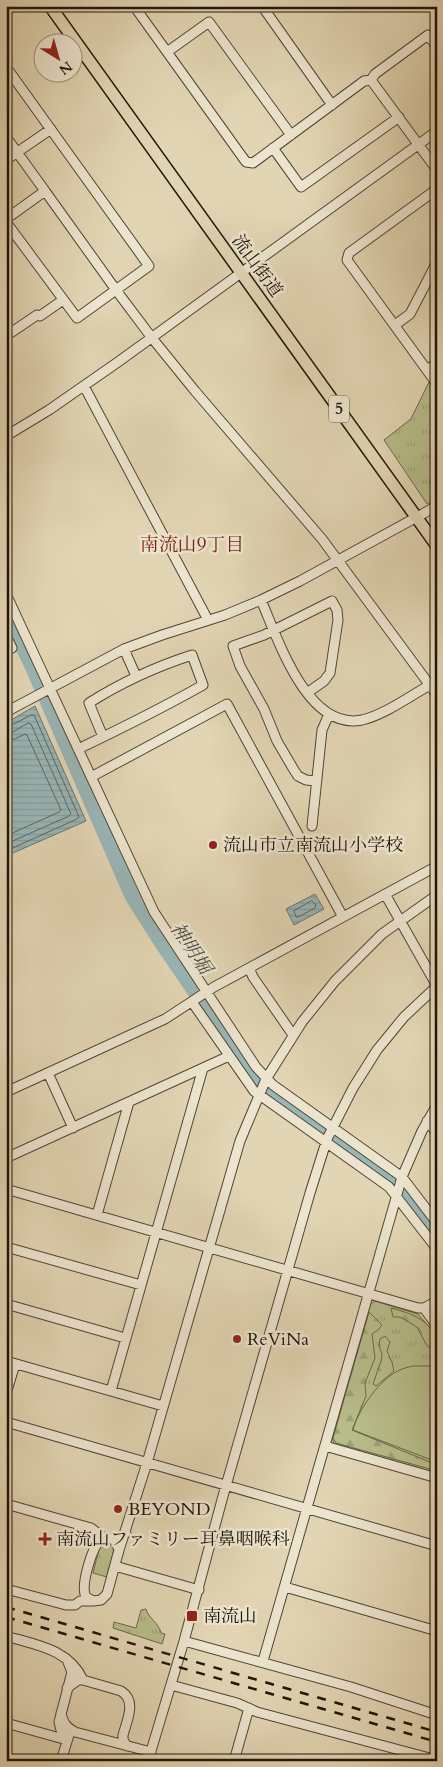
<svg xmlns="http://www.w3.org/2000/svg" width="443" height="1767" viewBox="0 0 443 1767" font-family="Cardo,'Noto Serif JP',serif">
  <defs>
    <pattern id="grass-tufts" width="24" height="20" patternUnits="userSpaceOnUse" patternTransform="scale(1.25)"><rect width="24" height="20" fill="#b7bc8a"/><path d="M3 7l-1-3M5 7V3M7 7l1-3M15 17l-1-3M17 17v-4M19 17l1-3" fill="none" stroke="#9da176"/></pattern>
    <pattern id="forest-firs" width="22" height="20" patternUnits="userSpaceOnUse" patternTransform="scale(1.25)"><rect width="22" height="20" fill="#b7bc8a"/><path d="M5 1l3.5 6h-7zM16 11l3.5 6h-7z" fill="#9da176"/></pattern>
    <pattern id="water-rules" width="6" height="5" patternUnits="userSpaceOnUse" patternTransform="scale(1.25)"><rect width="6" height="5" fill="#99b6b7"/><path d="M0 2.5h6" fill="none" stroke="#839c9c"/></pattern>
  </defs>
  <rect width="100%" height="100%" fill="#e2d5b3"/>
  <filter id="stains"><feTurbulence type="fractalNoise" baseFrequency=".004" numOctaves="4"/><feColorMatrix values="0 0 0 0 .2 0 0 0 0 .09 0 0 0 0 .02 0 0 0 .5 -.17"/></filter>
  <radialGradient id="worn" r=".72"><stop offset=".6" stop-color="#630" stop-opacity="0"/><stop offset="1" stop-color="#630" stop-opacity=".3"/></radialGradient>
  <path fill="url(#grass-tufts)" stroke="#6b6849" d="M429,382L437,392V499L427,504L384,440L411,419Z
    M375,1301L418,1314L437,1336V1474L335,1445L332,1439L370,1305Z
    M104,1542L111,1543L114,1549L107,1577L93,1573L99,1549Z
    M146,1609C148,1618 159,1623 161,1633L165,1634L162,1644L113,1628L114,1622L136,1628L141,1610Z"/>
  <path fill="url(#forest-firs)" stroke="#6b6849" d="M391,1308C409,1313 428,1318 436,1338C438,1342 437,1349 437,1354L436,1351L427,1346L417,1327L400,1317H393Z
    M369,1312L382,1325L378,1330L372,1334L375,1358L365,1383L366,1396L352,1430L437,1465V1471L336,1443L333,1438Z
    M385,1336L390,1342L387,1351L392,1362L394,1371L376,1386L373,1384L381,1361L382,1354L379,1346L380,1339Z"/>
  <path fill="#b7bc8a" stroke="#6b6849" d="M413,1366H437V1462L353,1430C358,1410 380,1379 398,1371C403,1368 409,1367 413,1366Z"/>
  <path fill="url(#water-rules)" stroke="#687671" d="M35,706L86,821L6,856V723Z
    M315,894L324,909L294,925L286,909Z"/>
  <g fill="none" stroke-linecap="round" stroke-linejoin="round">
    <path stroke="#5c6660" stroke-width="1" d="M6,727L10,726L31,715H34L79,817L77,819L6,851
      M6,733L13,732L28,723L31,724L71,814L69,816L6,844
      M6,740L15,739L25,734L27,735L61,810L59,812L6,836
      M312,901L316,905L315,908L298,917H296L294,911Z"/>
    <path stroke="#99b6b7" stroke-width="15" d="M6,612L32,666L132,896L161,942L258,1084L392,1178L437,1235"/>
    <g stroke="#504533" stroke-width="11">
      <path id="minor" d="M134,6L246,162L253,163L364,81L371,80L437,170
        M262,6L332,105
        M167,52L209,22L291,135
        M6,67L149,266L77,318L6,222
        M371,80L375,74L428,35L437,47
        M6,137L45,191L6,219
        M273,148L301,187L399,117
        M6,160L51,129
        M437,189L349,253L347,260L437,384
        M45,191L116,290L152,338L195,391L322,539L437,695
        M395,325L410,314L437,262
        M6,336L37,315L40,316L63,300
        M427,370L437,363
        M84,386L208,620
        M6,436L49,410L118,362L437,131
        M6,594L154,912L256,1067L273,1085L402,1177L437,1223
        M261,600C278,639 307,731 362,720C384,715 410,696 430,685
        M6,636L12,648L6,650
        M124,649L136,676
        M307,693L324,681L330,673L338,620L337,610L332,601L264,635L233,646L240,666L264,709L277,741L294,770L298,776L306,780L316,781
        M6,712L124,649L162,635L225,615L261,600L300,581L437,506
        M78,749C120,729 162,708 203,685L192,655C155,667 122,682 89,703L103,737
        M91,777L227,704L343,917
        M312,826L322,730L329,714
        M385,894L437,986
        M249,968L253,977L293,1035
        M192,1002L254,1091L389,1187L437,1249
        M48,1073L73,1128
        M6,1092L165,1019L214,987L437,866
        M427,1121L437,1133
        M6,1158L229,1056
        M6,1189L418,1308H424L437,1301
        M97,1215L129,1102
        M6,1247L141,1285
        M6,1304L125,1338
        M424,1308L437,1326
        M6,1361L163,1406
        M111,1391L203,1068
        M6,1394L15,1364
        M6,1422L437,1546
        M325,1446L437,1478
        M6,1504L91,1528L104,1538
        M112,1539L116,1542L119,1550L107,1594L101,1600L93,1601L86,1597C80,1586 92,1547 101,1539L118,1538L126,1533
        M119,1550L147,1463L240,1141L266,1079L302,1022L335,981L382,934L437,895
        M115,1566L199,1590
        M285,1587L437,1631
        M6,1589L66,1605H75L80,1601H93
        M6,1636C36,1645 69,1649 83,1680
        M184,1641L351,1687L437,1715
        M263,1661L402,1177L422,1131L437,1105
        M171,1685L237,1703L257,1712L437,1760
        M67,1688L78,1680H83L121,1691C137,1701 127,1720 123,1735V1740L127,1746
        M61,1713C63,1723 66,1727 75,1732L151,1752
        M6,1723L67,1740
        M67,1740L61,1730L59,1722L72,1672L68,1662
        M61,1761L69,1735
        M148,1761L184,1641L223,1496L310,1193L327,1139L353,1088L377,1050L404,1017L437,986
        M234,1761L249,1708"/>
    </g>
    <g stroke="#1f1508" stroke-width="14">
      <path id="major" d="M50,6L437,546"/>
    </g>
    <use href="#minor" stroke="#ece4ce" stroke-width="9"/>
    <use href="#major" stroke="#e2d5b3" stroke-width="11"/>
    <path stroke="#1f1508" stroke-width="2.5" stroke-dasharray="9 9" stroke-linecap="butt" d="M6,1607L437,1732
      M6,1617L437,1742"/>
  </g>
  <g fill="#8f2418" stroke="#ece4ce" stroke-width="2">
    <circle cx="213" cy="845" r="5"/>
    <circle cx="237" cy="1339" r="5"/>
    <circle cx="118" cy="1509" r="5"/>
    <path d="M42.5 1531.5h5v5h5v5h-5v5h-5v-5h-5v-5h5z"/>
    <rect x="186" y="1610" width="12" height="12" rx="2.5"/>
  </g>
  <g text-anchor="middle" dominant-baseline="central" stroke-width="5" stroke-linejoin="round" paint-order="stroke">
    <rect fill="#ece4ce" stroke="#5c5343" stroke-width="1" x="329" y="395.5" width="20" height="27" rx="4"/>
    <g font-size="16" font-weight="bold" fill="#1f1508">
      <text x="339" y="409">5</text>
    </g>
    <g font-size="18" fill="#1f1508" stroke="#ece4ce">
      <text transform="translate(257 266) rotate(54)">流山街道</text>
    </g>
    <g font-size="18" fill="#1f1508" stroke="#ece4ce" text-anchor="start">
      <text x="223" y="845">流山市立南流山小学校</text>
      <text x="247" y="1339">ReViNa</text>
      <text x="128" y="1509">BEYOND</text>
      <text x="56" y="1539">南流山ファミリー耳鼻咽喉科</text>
      <text x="203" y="1616">南流山</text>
    </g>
    <g font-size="19" fill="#7a1f14" stroke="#ece4ce">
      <text x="192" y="545">南流山9丁目</text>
    </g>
    <g font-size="19" font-style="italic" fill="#4a4d45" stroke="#ece4ce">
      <text transform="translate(191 948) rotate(56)">神明堀</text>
    </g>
  </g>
  <rect width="443" height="1767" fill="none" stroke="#e2d5b3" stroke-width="25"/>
  <rect x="8" y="8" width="428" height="1752" fill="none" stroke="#1f1508" stroke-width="2.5"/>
  <rect x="12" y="12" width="418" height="1742" fill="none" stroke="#1f1508"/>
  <g transform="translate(58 58) rotate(143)"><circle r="24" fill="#ece4ce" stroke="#9a917f"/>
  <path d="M0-4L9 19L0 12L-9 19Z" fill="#8f2418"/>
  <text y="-8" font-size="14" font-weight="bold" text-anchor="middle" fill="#1f1508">N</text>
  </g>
  <rect width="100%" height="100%" filter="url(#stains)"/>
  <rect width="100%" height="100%" fill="url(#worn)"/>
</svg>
